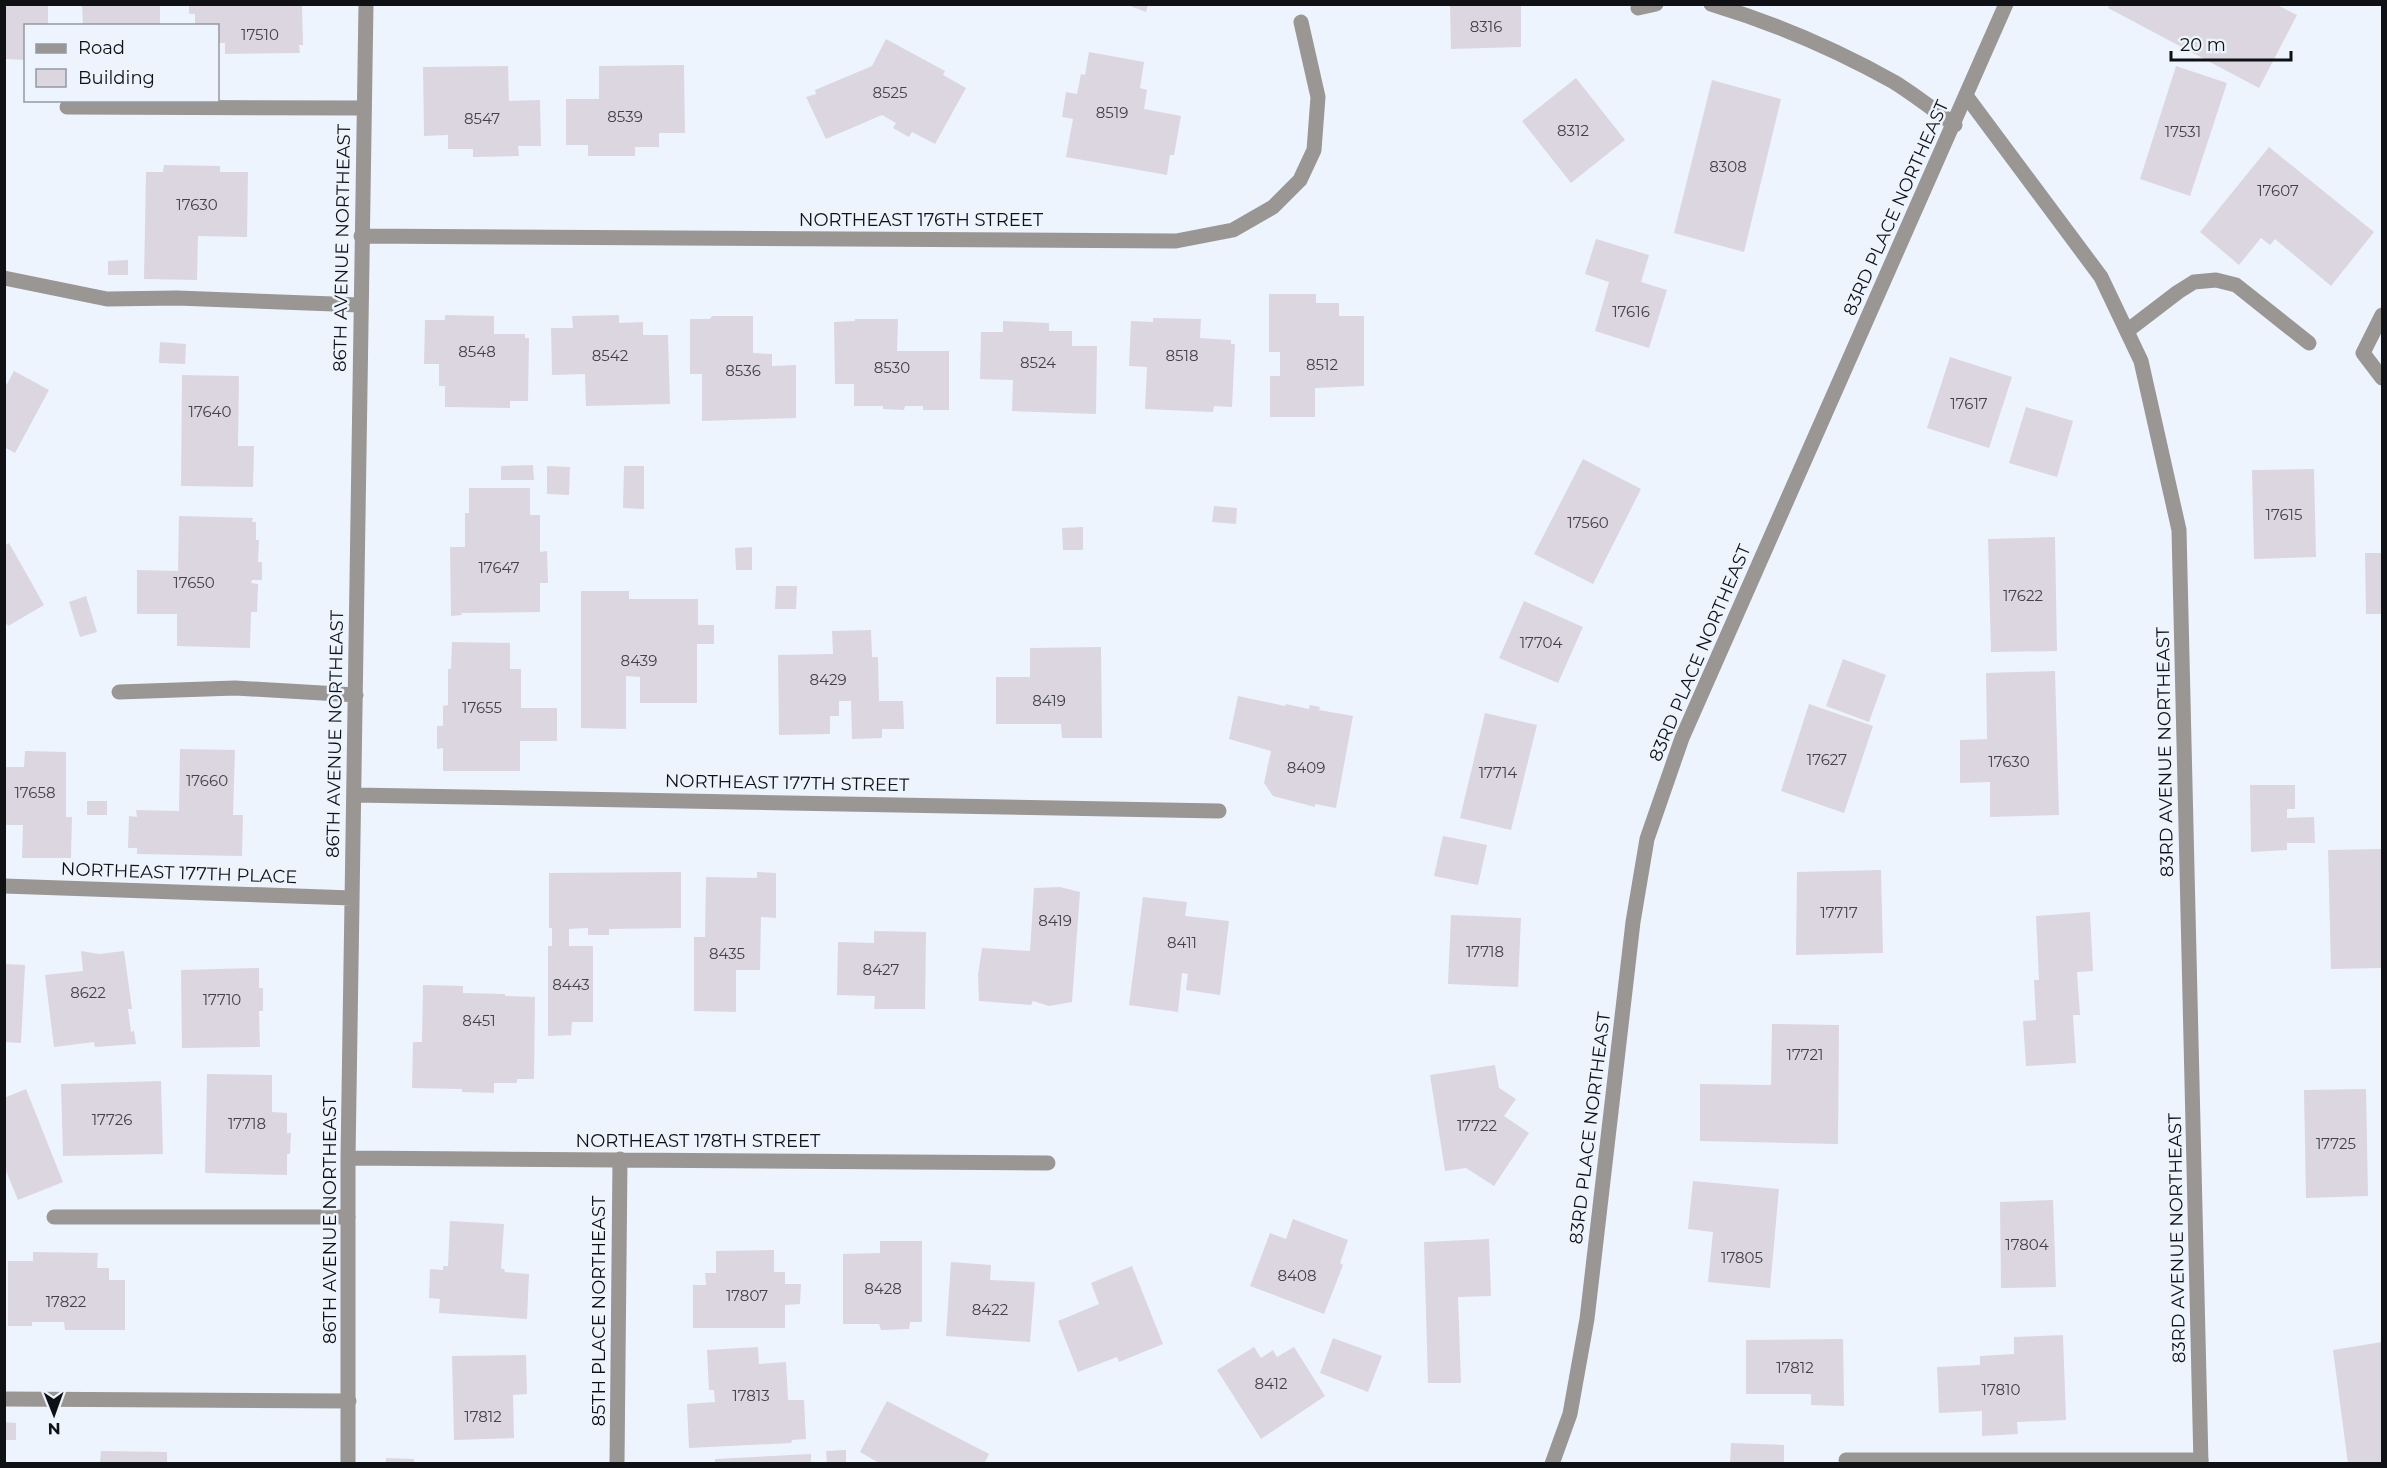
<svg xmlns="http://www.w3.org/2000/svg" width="2387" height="1468" viewBox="0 0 2387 1468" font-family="Montserrat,sans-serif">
  <rect width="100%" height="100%" fill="#edf4fe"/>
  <path fill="#dcd6e0" d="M82,4H160V26H83Z
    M189,4H302L303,45H299L300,53L225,54V43H218V26H195V14H189Z
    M1125,4H1148L1146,12Z
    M1450,4H1521V47L1451,49Z
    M4,5H48V26H26V60L4,59Z
    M2110,5H2277L2297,15L2259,88L2108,8Z
    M886,39L945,71L943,75L966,88L935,144L912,132L909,137L893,128L896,123L882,115L826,139L806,97L816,94L815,90L872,66Z
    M1089,52L1144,62L1140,88L1147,90L1144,109L1181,116L1174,155H1170L1167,175L1066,157L1073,119L1062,117L1066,92L1077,94L1081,74L1085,75Z
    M684,65L685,133H659V147H635V156H588V145H566V99H599V66Z
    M508,66L509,101L540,100L541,146H518L519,156L473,157V149H448V135L424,136L423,67Z
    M2176,66L2227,83L2190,196L2140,179Z
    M1576,78L1625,140L1571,183L1522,121Z
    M1712,80L1781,99L1744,252L1674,233Z
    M2269,147L2374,232L2331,286L2275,239L2270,245L2261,238L2239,265L2200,232Z
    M164,165L220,166V172H248L247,237L198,236L197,280L144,279L146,172H163Z
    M1596,239L1649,255L1641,282L1667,290L1649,348L1595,331L1609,282L1585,274Z
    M128,260V275H108V261Z
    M1269,294H1316V303H1339V316H1364V386L1315,388V417H1270V376H1280V352H1269Z
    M445,315L494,316V334H525V338H529L528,401H510V408L445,407V386H439V364H424L425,320H445Z
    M619,315V323L643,322V335H668L670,404L586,406L585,374L552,375L551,328H573L572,316Z
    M712,316H753V353L772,354V366L796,365V418L702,421V374H690V319H710Z
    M1153,318L1201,319L1200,338L1231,340V344H1235L1232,407L1214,406L1213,412L1145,409L1147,367L1129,366L1131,321L1153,322Z
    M855,319H898L897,351H949V410H923V406H905L904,410L883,409V406H854V384H835L834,322L855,321Z
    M1003,321L1049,323V331H1072V346H1097L1096,414L1012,411L1013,380L980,379L981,332H1003Z
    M160,342L186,344L185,364L159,363Z
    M1950,357L2012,377L1989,448L1927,428Z
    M14,371L49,390L15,453L4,447V382L7,384Z
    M182,375L239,376L238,446H254L253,487L181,486Z
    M2026,407L2073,421L2057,477L2009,463Z
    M1583,459L1641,489L1593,584L1534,554Z
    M533,465L534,480H501V466Z
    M547,466L570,467L569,495L547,494Z
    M624,466H644V509L623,508Z
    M2314,469L2316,557L2254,559L2252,470Z
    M469,488H530V515H540V552L547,551L548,583H540V612L461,613L462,615L451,616L450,547H465V513H469Z
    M1214,506L1237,508L1236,524L1212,522Z
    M179,516L253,518L252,522H256V540H259L258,562H262V580H252L251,583L258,584L257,612H251L250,648L177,646V614H137V570L178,571Z
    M1083,527V550H1063L1062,528Z
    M2055,537L2057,651L1991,652L1988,539Z
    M9,543L44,605L8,626L4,620V546Z
    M752,547V570H736L735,548Z
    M2365,553H2382V614H2366Z
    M776,586H797L796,609H775Z
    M581,591H629V599H698V625H714V644H697V703H640V677L626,676V729L581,728Z
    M86,596L97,632L80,637L69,602Z
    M1524,601L1583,627L1558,683L1499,658Z
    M871,630L872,657H878L879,701H903L904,729H882V738L852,739L851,701H839V716H830V734L779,735L778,655L833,654L832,631Z
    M452,642L510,643V669H521V708H557V741H520V771H443V748L437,749V726H443V706L448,705V669H451Z
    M1101,647L1102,738H1062L1061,724H996V677H1030V648Z
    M1843,659L1886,675L1869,722L1826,706Z
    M2055,671L2059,815L1990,817V782L1960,783V740L1987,739L1986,673Z
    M1238,696L1285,706L1286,704L1309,709L1310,705L1320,707L1319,710L1353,716L1336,808L1315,804V807L1273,796L1264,783L1271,751L1229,739Z
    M1809,704L1873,726L1844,813L1781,791Z
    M1485,713L1537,725L1511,830L1460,818Z
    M180,749L235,750L233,815H243L242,856L137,854V848H128L129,816L137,817L136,810L179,811Z
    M25,751L66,752V817H72L71,858H22L23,825H4V767H24Z
    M2250,785H2295V809H2287V818L2314,817L2315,843H2287V850L2251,852Z
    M87,801H107V815H87Z
    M1443,836L1487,845L1478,885L1434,876Z
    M2382,849V968L2331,969L2328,850Z
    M1881,870L1883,953L1796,955L1797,872Z
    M681,872V928L609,929V935H588V928L569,929V946H593V1022H572L571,1035L548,1036V946H552V928H549V873Z
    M757,872L776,873V918L761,917L760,970H736V1012L694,1011V937H705L706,877L757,878Z
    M1060,887L1080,892L1072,1002L1049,1006L1033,1001L1031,1005L979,1001L978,975L982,948L1030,951L1034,888Z
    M1143,897L1187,902L1185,916L1229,921L1220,995L1186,990L1188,974L1182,973L1178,1012L1129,1005Z
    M2090,912L2093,971L2077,972L2080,1015H2073L2076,1063L2026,1066L2023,1021L2036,1020L2034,980H2039L2036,916Z
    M1451,915L1521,918L1518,987L1448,984Z
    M874,931L926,932L925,1009H874L875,996L837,995L838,942L874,943Z
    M81,951L99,954L124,951L132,1009H128L131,1032L134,1031L136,1044L95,1047L94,1042L54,1047L45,975L83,971Z
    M4,964L25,965L21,1043L4,1042Z
    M259,968V988H263V1011H259L260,1047L182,1048L181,970Z
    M423,985L463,986V993L505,994V996L535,997L534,1079H517V1083H494V1093L462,1092V1089L412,1088L413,1042H422Z
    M1772,1024L1839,1025L1838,1144L1700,1141V1084L1771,1085Z
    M1495,1065L1499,1088L1516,1099L1504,1116L1529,1133L1494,1186L1466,1168L1445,1171L1430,1075Z
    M207,1074L272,1075V1112L287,1113V1133H291L290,1154H287V1175L205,1173Z
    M161,1081L163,1154L63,1156L61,1084Z
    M26,1089L63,1182L18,1200L4,1166V1098Z
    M2366,1089L2368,1196L2306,1198L2304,1090Z
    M1693,1181L1779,1189L1770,1288L1708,1282L1713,1232L1688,1229Z
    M2053,1200L2056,1287L2001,1288L2000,1202Z
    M1293,1219L1348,1240L1340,1263L1343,1265L1324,1314L1250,1286L1270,1233L1286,1239Z
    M450,1221L504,1224L501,1269H504L505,1272L529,1274L527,1319L439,1313L440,1299L429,1298L430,1269L443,1270V1266H448Z
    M1489,1239L1491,1296L1458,1297L1461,1383H1428L1424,1242Z
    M880,1241H922V1322H910L909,1329L881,1330L879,1324H843V1254L880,1253Z
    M774,1250V1272H785V1284H801L800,1304L785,1305V1328H693V1285H706L705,1273H716V1251Z
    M33,1252L98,1253L97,1268H109V1280H125V1330H65L64,1322H32V1326H8V1261H33Z
    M951,1262L991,1265L990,1280L1035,1282L1030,1342L946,1336Z
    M1132,1266L1163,1344L1119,1362L1117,1357L1078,1372L1058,1321L1099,1304L1091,1283Z
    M2063,1335L2066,1420L2017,1422L2018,1434L1982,1436V1411L1939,1413L1937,1367L1980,1365V1356L2014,1354V1337Z
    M1333,1338L1382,1356L1368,1392L1320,1373Z
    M1843,1339L1844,1406L1811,1405V1394H1746V1340Z
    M2382,1342V1464H2348L2333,1350Z
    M758,1347L759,1364L786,1362L788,1400H804L806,1439L792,1440L791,1443L689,1448L687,1404L715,1402L714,1390H709L707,1350Z
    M1254,1347L1261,1358L1273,1350L1277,1357L1294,1347L1325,1396L1261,1439L1217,1370Z
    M526,1355L527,1394L513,1395L514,1438L454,1440L452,1356Z
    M887,1401L989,1454L984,1464H881L860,1452Z
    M4,1422L16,1423V1440H4Z
    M1731,1443L1784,1445V1464H1730Z
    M846,1450V1464H827L826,1451Z
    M101,1451L167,1452V1464H100Z
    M811,1454V1464H715V1459Z
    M386,1458L414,1459V1464H386Z"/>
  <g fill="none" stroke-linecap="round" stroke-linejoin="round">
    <path stroke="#9a9693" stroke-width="15" d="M67,107L364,108
      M4,278L107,299L177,298L360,305
      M2382,315L2363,353L2382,378
      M2127,331L2178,292L2194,282L2216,280L2236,285L2309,343
      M54,1217H348
      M1846,1460H2201"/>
    <path stroke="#9a9693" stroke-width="15" d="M1711,4C1774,23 1837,50 1894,82C1915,95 1935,111 1955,125
      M1638,8L1656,4
      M1967,97L2101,277L2141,361L2179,530L2201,1464
      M361,236L1176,241L1233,230L1273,207L1300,180L1314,150L1318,97L1301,22
      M119,692L235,688L356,695
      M355,795L1219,811
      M4,886L352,898
      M348,1158L1048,1163
      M4,1399L349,1401
      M348,1464V1158L366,4
      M617,1464L620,1159"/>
    <path stroke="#9a9693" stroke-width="15" d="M1552,1464L1570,1414L1587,1319L1633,922L1647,839L1682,738L2006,4"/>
  </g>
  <g text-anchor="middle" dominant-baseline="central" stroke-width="5" stroke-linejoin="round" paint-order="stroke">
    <g font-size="15" fill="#424248">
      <text x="1486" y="26">8316</text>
      <text x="260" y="34">17510</text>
      <text x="890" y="92">8525</text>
      <text x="1112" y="112">8519</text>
      <text x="625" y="116">8539</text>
      <text x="482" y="118">8547</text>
      <text x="1573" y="130">8312</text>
      <text x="2183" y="131">17531</text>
      <text x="1728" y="166">8308</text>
      <text x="2278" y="190">17607</text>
      <text x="197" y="204">17630</text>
      <text x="1631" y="311">17616</text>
      <text x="477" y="351">8548</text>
      <text x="610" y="355">8542</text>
      <text x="1182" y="355">8518</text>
      <text x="1038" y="362">8524</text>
      <text x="1322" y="364">8512</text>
      <text x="892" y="367">8530</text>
      <text x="743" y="370">8536</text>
      <text x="1969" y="403">17617</text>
      <text x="210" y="411">17640</text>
      <text x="2284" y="514">17615</text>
      <text x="1588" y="522">17560</text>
      <text x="499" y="567">17647</text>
      <text x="194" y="582">17650</text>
      <text x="2023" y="595">17622</text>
      <text x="1541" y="642">17704</text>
      <text x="639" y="660">8439</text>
      <text x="828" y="679">8429</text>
      <text x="1049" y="700">8419</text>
      <text x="482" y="707">17655</text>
      <text x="1827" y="759">17627</text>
      <text x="2009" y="761">17630</text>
      <text x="1306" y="767">8409</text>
      <text x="1498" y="772">17714</text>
      <text x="207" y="780">17660</text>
      <text x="35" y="792">17658</text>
      <text x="1839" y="912">17717</text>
      <text x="1055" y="920">8419</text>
      <text x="1182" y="942">8411</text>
      <text x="1485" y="951">17718</text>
      <text x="727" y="953">8435</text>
      <text x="881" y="969">8427</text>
      <text x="571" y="984">8443</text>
      <text x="88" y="992">8622</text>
      <text x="222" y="999">17710</text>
      <text x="479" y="1020">8451</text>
      <text x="1805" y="1054">17721</text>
      <text x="112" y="1119">17726</text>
      <text x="247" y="1123">17718</text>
      <text x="1477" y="1125">17722</text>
      <text x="2336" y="1143">17725</text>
      <text x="2027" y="1244">17804</text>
      <text x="1742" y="1257">17805</text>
      <text x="1297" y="1275">8408</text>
      <text x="883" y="1288">8428</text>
      <text x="747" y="1295">17807</text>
      <text x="66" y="1301">17822</text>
      <text x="990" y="1309">8422</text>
      <text x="1795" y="1367">17812</text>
      <text x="1271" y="1383">8412</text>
      <text x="2001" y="1389">17810</text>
      <text x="751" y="1395">17813</text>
      <text x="483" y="1416">17812</text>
    </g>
    <g font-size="18" fill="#0f1115" stroke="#edf4fe">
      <text transform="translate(1896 208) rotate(-66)">83RD PLACE NORTHEAST</text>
      <text x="921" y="220">NORTHEAST 176TH STREET</text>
      <text transform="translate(342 248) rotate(-89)">86TH AVENUE NORTHEAST</text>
      <text transform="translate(1700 653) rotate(-67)">83RD PLACE NORTHEAST</text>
      <text transform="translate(335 734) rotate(-89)">86TH AVENUE NORTHEAST</text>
      <text transform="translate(2165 752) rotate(-91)">83RD AVENUE NORTHEAST</text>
      <text transform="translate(787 783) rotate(1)">NORTHEAST 177TH STREET</text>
      <text transform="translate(179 873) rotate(2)">NORTHEAST 177TH PLACE</text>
      <text transform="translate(1590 1128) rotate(-83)">83RD PLACE NORTHEAST</text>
      <text x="698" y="1141">NORTHEAST 178TH STREET</text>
      <text transform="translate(330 1220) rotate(-90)">86TH AVENUE NORTHEAST</text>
      <text transform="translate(2177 1238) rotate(-91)">83RD AVENUE NORTHEAST</text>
      <text transform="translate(599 1311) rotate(-90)">85TH PLACE NORTHEAST</text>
    </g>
  </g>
  <rect width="2387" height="1468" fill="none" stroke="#0f1115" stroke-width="12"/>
  <rect x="24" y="24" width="195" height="78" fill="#edf4fe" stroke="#9499a1" stroke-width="1.5"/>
  <rect x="36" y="44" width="30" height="9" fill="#9a9693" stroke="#9499a1" stroke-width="1.5"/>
  <text x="78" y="54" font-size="18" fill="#0f1115">Road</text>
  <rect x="36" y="69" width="30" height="18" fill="#dcd6e0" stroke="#9499a1" stroke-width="1.5"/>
  <text x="78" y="84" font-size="18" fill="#0f1115">Building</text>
  <g transform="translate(54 1414) rotate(179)" stroke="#edf4fe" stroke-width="4.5" paint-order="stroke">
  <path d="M0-4.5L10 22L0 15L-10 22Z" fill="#0f1115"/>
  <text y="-9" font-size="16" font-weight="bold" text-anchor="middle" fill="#0f1115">N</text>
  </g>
  <path d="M2171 51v9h120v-9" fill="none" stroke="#0f1115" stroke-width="3"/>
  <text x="2180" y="51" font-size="18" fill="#0f1115" stroke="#edf4fe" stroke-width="4.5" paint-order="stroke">20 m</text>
</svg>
